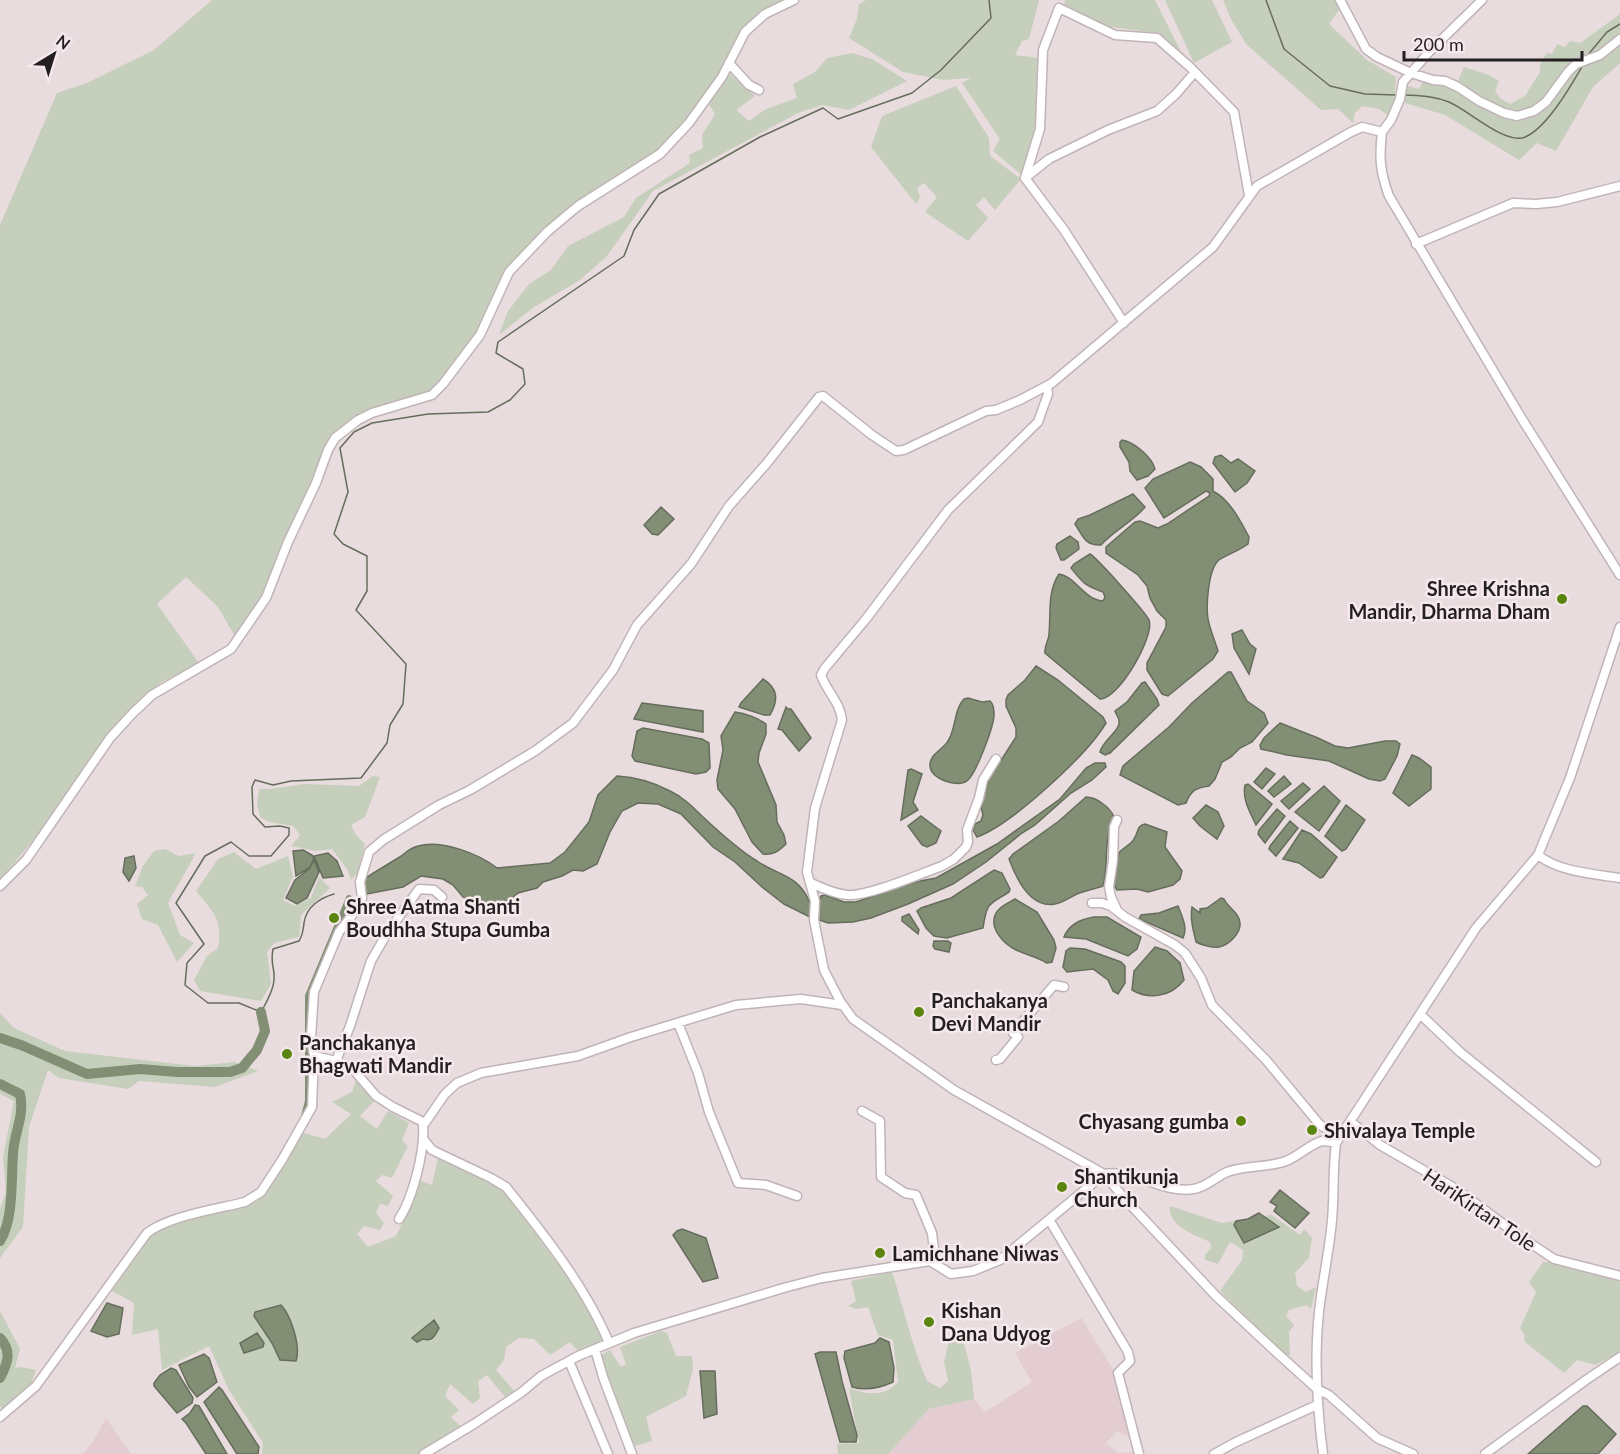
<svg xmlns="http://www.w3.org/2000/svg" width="1620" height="1454" viewBox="0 0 1620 1454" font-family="Lato,sans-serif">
  <rect width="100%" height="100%" fill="#e9dcde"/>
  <path fill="#e3cdd2" d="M1081,1318L1116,1374L1130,1437L1117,1431L1106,1443L1118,1453L1135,1452V1454H888L929,1409L974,1399L985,1412L1032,1382L1015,1353Z
    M106,1418L131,1454H83L94,1440Z"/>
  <path fill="#c5cfbb" d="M212,0H788L742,32L722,67L718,79L679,131L650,156L603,186L519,257L500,280L476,335L437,387L420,395L365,413L324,450L264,596L236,638L218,607L186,577L157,604L199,663L160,683L104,738L45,826L0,880V225L57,93L87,83L154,50Z
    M866,0H1039L1029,39L1022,41L1015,55L1039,58V129L1023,176L993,151L1000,139L962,83L971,78L943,80L903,72L849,38L857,19L859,4Z
    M1065,0H1155L1182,54L1156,33L1105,26L1064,4Z
    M1165,0H1212L1232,42L1194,63Z
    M1223,0H1334L1339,10L1329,24L1367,60L1396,77L1394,104L1390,117L1379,109L1362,106L1355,113L1353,123L1338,109L1321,110L1246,44L1231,19Z
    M1620,14V63L1593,87L1556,151L1537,143L1519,160L1445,115L1402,102L1407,86L1419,89L1423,81L1421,71C1432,77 1445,74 1458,81L1464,67L1489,75L1499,81L1495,91L1500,98L1510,104L1525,96L1540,72V64L1547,53L1552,54L1557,44L1565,47L1570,41L1580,43Z
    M852,53L872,59L907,81L849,110L822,105L798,113L653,191L607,256L580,280L534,307L499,335L508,311L529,284L551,270L568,246L624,217L636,198L690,163L689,155L703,148L702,135L715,114L709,104L730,74L755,96L736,110L749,121L764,110L797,98L793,84L815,72L827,58Z
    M956,86L989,138L990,156L1021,179L995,210L984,197L976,205L988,218L968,241L925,212L937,197L924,183L917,188L920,197L916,204L871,147L882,116Z
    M373,776L380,777L365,817L351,825L356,835L365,844L357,874L351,880L347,869L332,849L315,851L291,846L300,835L293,826L269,822L260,817L257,804L259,789H269L305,784L359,786Z
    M166,849L178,856L196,853L168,903L180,935L194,943L177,962L158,925L142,919L137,904L148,895L142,887L135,886L143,866L154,851Z
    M234,852L256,869L288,856L293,876L283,900L295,906L311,898L319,877L330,888L301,915L299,937L274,943L267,952L271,984L261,1001L200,991L194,980L207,956L218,948C223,919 213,912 196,891L218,859Z
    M0,1013L14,1028L65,1051L195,1066L235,1062L258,1071L215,1087L139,1081L128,1089L59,1078L48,1070L29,1127L23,1227L0,1258V1209L6,1192L3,1157L14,1101L0,1094Z
    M356,1080L375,1100L360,1116L377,1129L388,1111L409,1123L402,1140L408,1146L392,1178L382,1175L376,1181L393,1196L388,1206L380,1204L376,1213L384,1223L380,1230L364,1226L357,1234L368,1247L396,1236L412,1203L418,1180L432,1185L438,1158L489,1180L510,1197L599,1322L605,1343L579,1352L570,1342L550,1355L534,1339L519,1338L506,1347L504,1360L496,1370L514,1391L505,1397L487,1375L478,1381L480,1398L473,1404L450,1384L445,1396L459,1410L451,1417L462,1428L420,1454H262L263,1443L229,1390L209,1346L162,1370L158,1329L132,1335L134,1303L112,1291L155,1230L258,1201L304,1133L325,1139L351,1114L332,1102L352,1092Z
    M1170,1206L1222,1223L1236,1221L1234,1225L1244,1243L1278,1227L1264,1216L1272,1215L1300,1235L1304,1229L1312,1238L1309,1258L1295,1273L1297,1286L1306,1292L1316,1287L1311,1309L1306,1305L1289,1310L1286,1316L1294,1325L1289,1332L1290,1355L1284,1356L1220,1291L1242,1260L1243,1250L1230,1242L1218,1264L1205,1260V1255L1211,1248L1210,1242C1194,1234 1168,1227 1170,1206Z
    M1543,1262H1556L1620,1282V1352L1595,1365L1577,1360L1564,1373L1525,1342L1524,1334L1520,1328L1536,1292L1529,1282Z
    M892,1272C904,1309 912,1346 927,1381L940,1388L948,1381L944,1362L949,1341L962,1336L971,1370L974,1399L929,1409L888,1454H838L837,1444L859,1443L849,1388C867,1395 885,1397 898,1382L893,1340L878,1335L868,1307L857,1309L848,1306L856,1301L851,1281Z
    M0,1311L20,1349L15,1368L20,1367L36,1370L31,1384L3,1409L0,1406Z
    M661,1331L667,1333L676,1356H692L693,1369L686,1396L646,1417L652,1441L635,1446L621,1415L600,1356L610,1350L621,1367L626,1364L620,1347Z"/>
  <path fill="#828f75" stroke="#666d5c" stroke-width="1.5" d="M1122,440C1134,442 1152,457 1155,469L1148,476L1137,480L1130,471L1129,462L1120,447V442Z
    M1221,455L1231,463L1238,459L1255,471L1247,483L1235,492L1213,463L1215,457Z
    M1190,462L1201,467L1213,479V491C1230,500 1240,520 1249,537L1248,544C1239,551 1228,554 1219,560C1208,569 1206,606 1208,619C1210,630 1215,641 1218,651L1213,659L1168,696L1162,694L1147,670V663L1166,627V620L1157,611L1150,598L1147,586L1138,575L1106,553V547L1135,522L1140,521L1158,528L1167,524L1209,496L1210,493L1206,491L1164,518L1145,488L1153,479Z
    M1133,494L1145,507C1134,521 1113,531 1101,545C1085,546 1083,536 1075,524L1078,519L1090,515Z
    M661,507L674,519L658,535L652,534L644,525Z
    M1070,536L1078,542L1079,549L1064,560H1061L1056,548L1057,544Z
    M1090,554C1098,559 1146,613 1149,620C1155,636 1119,699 1100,699L1045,653C1044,645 1049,641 1049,634C1051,614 1047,592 1059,574C1075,576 1084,600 1103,601L1105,597L1103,592C1084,585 1084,584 1071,568L1074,564Z
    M1242,630L1250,644L1256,649L1249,674L1234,648L1232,634Z
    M1036,666L1058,680L1103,717L1106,723C1087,755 1011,825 977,837L973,830L975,824L981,821L983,815L981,807L989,779L1016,737V728L1006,706V700L1008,695L1025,680Z
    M1228,672H1231L1247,701L1264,713L1268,723L1252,742L1240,748L1231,757L1222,762L1215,779L1209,786C1196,788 1191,790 1186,803L1178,805L1120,775L1123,766L1169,727L1192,703Z
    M763,679C779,689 778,701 770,715H764L739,707L741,703Z
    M1145,682L1157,699L1159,705L1110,753L1105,755L1100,752C1102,741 1121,730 1119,721C1119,717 1116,715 1115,711L1127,702L1142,683Z
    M968,698L982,702L990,701C993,704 994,709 994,713C995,724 976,774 967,781C957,788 931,779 930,766C929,754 944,749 948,741C956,729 954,709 964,699Z
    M642,703L703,711V732L634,719Z
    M786,707L788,709H791L811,738L799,751L782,730L778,729Z
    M735,712C745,713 758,718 766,724V734L759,753L758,762L776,805L777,822L784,835L786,844C778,852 773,855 763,854L752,842L735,809L718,789L717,780L723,750L721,736Z
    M1280,723L1318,738L1335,746L1348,748L1385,741H1396L1400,744L1397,756L1385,779L1380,781L1369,779L1329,761L1287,755L1261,749L1260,745L1264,738Z
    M643,728L702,739L709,743L710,768L706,772L696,774L635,761L632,756L637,731Z
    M1412,755L1419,758L1431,767V789L1409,806L1393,793Z
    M1095,763H1105L1106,767L1092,780L1071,793L1035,825L1022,833L986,862L953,884L908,904L871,918L853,922L828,923L808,916L784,904L762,887L735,862L713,847L681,814L658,804L638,803L622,811L610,832L597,864L583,871L573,870L562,876L543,882L537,888L518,893L509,901L477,904L463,897L453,885L443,879L421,876L403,887L367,894L364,890L363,880L366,878C376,871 387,865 398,858C405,854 409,848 418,846C441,839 479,854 497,868L550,863L565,852L589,822L598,795L617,776C635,777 655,783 670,791C683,797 693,807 703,817C718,831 739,850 757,861C779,876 798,874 810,903L818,904L821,896L825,895L844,902H856L915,882L936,878L997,844L1060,799L1086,768Z
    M1266,768L1275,774L1262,789L1254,782Z
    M911,769L922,774L913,802L918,810L901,820L908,770Z
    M1284,776L1291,784L1274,797L1268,791Z
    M1303,783L1310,789L1289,809L1281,801Z
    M1248,784L1272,804L1256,825C1250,812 1242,799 1245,785Z
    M1324,786L1340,801L1319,831L1295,812Z
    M1086,797C1096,797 1110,807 1114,817C1103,839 1109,863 1103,886C1094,889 1085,891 1077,894C1070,897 1063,903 1055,904C1030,909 1016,878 1009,859L1013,854L1059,821Z
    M1206,805L1218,812L1224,826L1217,839L1200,826L1193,818Z
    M1346,805L1365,820L1346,849L1342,851L1325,836Z
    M1277,809L1285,816L1265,843L1258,834L1259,830Z
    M921,816L941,831L936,843L927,847L922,845L908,826Z
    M1290,821L1298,828L1276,856L1269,849L1270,846Z
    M1145,824L1167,832L1165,847L1182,871L1180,879L1173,885L1148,892L1137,889L1117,890L1114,885L1119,853C1123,847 1131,845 1134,839C1139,832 1136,826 1145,824Z
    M1302,830L1311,834L1337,857L1323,877L1320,878L1299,863L1283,859Z
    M303,850L312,855L314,859L309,868L296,876L293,851Z
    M328,853L337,861L343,876L323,878L314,856Z
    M134,856L136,868L129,881L123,872L125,858Z
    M314,860L319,872L307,898L297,904L286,898L295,880L309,869Z
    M994,870L1002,873L1010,889L1009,892C989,905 987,901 983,928L947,938L934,936L926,928L917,911L921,908L951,898Z
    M1221,898L1224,899C1228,908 1239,912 1240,923C1241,933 1229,945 1219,947C1213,948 1201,945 1196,942C1193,929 1190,919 1192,907L1200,913V909L1207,908Z
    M1015,899L1037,912L1054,940L1056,948L1052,962L1047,963C1037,957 1027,955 1016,950C1004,944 988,928 996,913C1000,906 1008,903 1015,899Z
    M1178,906C1182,916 1188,928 1183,938L1139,919L1141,915L1159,913Z
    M909,914L919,930L918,934L902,921V917Z
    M1094,917H1107L1141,937L1137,949L1128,956L1086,939L1064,937C1069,924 1081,919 1094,917Z
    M934,941H948L951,943L949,952L935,949L933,946Z
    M1155,947L1167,951L1180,963L1184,980C1171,997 1149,1000 1132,990L1134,971Z
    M1070,948L1085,949L1121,962L1125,966V983L1118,994L1113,991L1108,980L1093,969L1067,972L1063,967L1066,951Z
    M1280,1190L1309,1213L1295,1228L1274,1211L1277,1206L1270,1202Z
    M1259,1213L1279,1227L1244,1243L1234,1225L1236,1221L1248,1219Z
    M682,1229L706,1238L718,1278L703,1282L673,1235L677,1231Z
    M107,1303L123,1308L119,1334L107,1337L91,1331Z
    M281,1305C291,1316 301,1346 296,1361L280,1360L272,1343L254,1316L255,1312Z
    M434,1320L439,1328C435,1335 433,1342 423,1339L417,1342L412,1338Z
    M257,1333L264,1343L263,1347L244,1353L240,1343Z
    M880,1338L889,1342L894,1368L893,1382C880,1388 866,1391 852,1387L844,1358L845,1351L875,1343Z
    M820,1352H836L842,1381L857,1435L856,1442H840L815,1354Z
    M204,1354L209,1358L217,1382L197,1397L189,1387L179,1365Z
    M171,1368L176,1370L193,1398L192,1403L177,1413L154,1386V1383L160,1375Z
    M700,1371H715L717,1414L704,1418Z
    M219,1387L222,1390L259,1447L258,1454H237L204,1402Z
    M195,1405L199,1406L227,1454H206L186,1423L182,1419L190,1413Z
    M1583,1406H1587L1616,1434L1598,1454H1528Z"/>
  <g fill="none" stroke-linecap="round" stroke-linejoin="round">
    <path stroke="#666d5c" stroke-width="1.5" d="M1266,0L1284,49L1330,86L1365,94L1396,95
      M1587,56L1607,32L1620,24
      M1404,95C1419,95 1434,96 1449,102C1468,110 1502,142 1522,138C1545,132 1572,84 1583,65
      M334,894C320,898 306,907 304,923C303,930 303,935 299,941L273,949C270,965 275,967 274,979C274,990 266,1003 261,1012L239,1003H208L185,985L187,963L204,944L176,903L205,856L231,842L249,856H271L289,835V828L280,826L265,827L253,814L252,787L255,780L273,785L291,781L361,778L387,743L390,725L403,704L406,664L356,610L367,591V556L343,544L334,534L348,492L340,448L354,432L372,423L428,414L488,412L510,400L525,384L523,369L496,353L498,342L624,256L634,230L659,194L760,137L823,108L838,119L912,93L941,70L991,18L989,0"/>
    <path stroke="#828f75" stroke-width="6" d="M304,1116L308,1101V996L349,898"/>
    <path stroke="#828f75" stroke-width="10" d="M0,1038L21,1045L87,1074L140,1069L177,1072H230L242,1068L257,1050L265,1031L261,1012
      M0,1084L20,1094C25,1116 14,1132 13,1154C11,1179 14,1219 0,1241
      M0,1338C12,1351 8,1363 0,1378"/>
    <g stroke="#c1b4b6" stroke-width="11">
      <path id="minor" d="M1340,0L1366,49L1377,57L1411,73L1433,80L1445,81L1458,87L1479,101L1504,113L1517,116L1534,111L1546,102L1568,72L1576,64L1600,55L1620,39
        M729,63L749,85L759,90
        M1382,132C1379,157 1380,172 1389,196L1522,419L1620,575
        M1025,178L1040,129L1043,50L1059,8L1115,35L1157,38L1190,67L1234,112L1249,195
        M1025,178L1049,159L1108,130L1157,111L1176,94L1195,72
        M1025,178L1064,230L1124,323
        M1416,244L1513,203L1536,204L1557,202L1620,186
        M1047,386L1048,394L1038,422L948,510L866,619L825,668L821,675C827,692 840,702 842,720L815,808L807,872L815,901L814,920L824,970L840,1001L853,1019L954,1090L1104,1174C1135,1169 1163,1194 1194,1189C1206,1187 1216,1177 1227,1172C1245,1165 1267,1168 1286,1161C1297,1157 1312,1143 1322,1141C1326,1141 1332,1142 1336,1143
        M1538,855C1559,872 1594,874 1620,878
        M811,883C822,888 834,894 847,895C867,897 920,874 942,866L954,859L966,847L968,842L967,830L979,798L983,780L996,759
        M0,886L26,860L110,738L132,714L152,695L231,649L266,598L288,542L316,483L328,450L335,438L358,420L372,413L432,395L443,384L480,335L509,272L547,232L578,206L660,154L689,123L722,77L745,32L765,14L794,0
        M1092,903H1102L1111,906L1125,917L1175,945L1185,953L1201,978L1212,1005L1266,1060L1320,1125L1327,1129L1336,1143
        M1117,910L1111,897L1109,887L1113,860L1114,827L1117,820
        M1420,1014L1460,1052L1596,1162
        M678,1023L698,1073L709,1112L738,1183L766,1185L797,1196
        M314,1056L336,1061L352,1068L376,1096L393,1107L425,1123L445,1094L457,1083L481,1073L578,1056L631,1037L736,1005L801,999L842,1005
        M996,1060L1000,1059L1018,1037L1013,1033L1054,985L1064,987
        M336,1061L350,1026L371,961L386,935L419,889L434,890L442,897
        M862,1111L880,1121L881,1177L905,1193L916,1195L932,1233L935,1258L930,1261
        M1350,1121L1380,1145L1456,1189L1518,1235L1554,1259L1620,1276
        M424,1140L432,1150L491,1178L506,1187C543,1233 587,1289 609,1343
        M399,1219C413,1198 425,1150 423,1125L425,1123
        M1050,1221L1128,1352L1130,1361L1118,1373L1139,1454
        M595,1349L603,1377L632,1454
        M569,1361L608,1454
        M0,1417L36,1386L147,1233C169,1216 217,1209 245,1202L261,1192L282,1160L312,1107L314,1056L311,1038L314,992L339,932L360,905L362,898L360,882L369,852L383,840L439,805L470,790L535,751L573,723L613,670L637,625L691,564L729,506L767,463L819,397L823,396L872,435L896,451L904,450L986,411L996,410L1020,400L1052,383L1213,247L1257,186L1351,132L1362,127L1382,132L1391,120L1400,99L1403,82L1429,52L1482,0
        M424,1454L474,1424L522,1392L541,1376L578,1356L634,1333L787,1287L822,1278L930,1261L951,1274L973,1271L1000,1260L1104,1174L1125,1199L1216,1296L1275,1351L1317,1389L1329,1395L1377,1438L1413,1454
        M1214,1454L1236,1442L1317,1405
        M1323,1454C1317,1407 1314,1359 1319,1312C1322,1284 1328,1257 1331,1230C1335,1201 1332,1172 1336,1143L1476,928L1538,855L1570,778L1620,627
        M1485,1454L1586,1380L1620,1357"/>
    </g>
    <use href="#minor" stroke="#fff" stroke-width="8"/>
  </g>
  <g fill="#5c850f" stroke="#f6e9ec" stroke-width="2">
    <circle cx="1562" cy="599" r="6"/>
    <circle cx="334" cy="918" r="6"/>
    <circle cx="919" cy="1012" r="6"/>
    <circle cx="287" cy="1054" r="6"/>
    <circle cx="1241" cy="1121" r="6"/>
    <circle cx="1312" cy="1130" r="6"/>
    <circle cx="1062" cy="1187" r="6"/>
    <circle cx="880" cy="1253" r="6"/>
    <circle cx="929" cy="1322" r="6"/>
  </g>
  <g text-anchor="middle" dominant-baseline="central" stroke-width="5" stroke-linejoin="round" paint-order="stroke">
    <g font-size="20" font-weight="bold" fill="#241f20" stroke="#f6e9ec" text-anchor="start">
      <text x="1550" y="588" text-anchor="end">Shree Krishna<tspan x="1550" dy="23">Mandir, Dharma Dham</tspan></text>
      <text x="346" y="906">Shree Aatma Shanti<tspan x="346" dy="23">Boudhha Stupa Gumba</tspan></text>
      <text x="931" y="1000">Panchakanya<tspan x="931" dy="23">Devi Mandir</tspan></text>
      <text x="299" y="1042">Panchakanya<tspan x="299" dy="23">Bhagwati Mandir</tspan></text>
      <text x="1229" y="1121" text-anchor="end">Chyasang gumba</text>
      <text x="1324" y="1130">Shivalaya Temple</text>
      <text x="1074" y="1176">Shantikunja<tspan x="1074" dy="23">Church</tspan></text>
      <text x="892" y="1253">Lamichhane Niwas</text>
      <text x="941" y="1310">Kishan<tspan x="941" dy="23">Dana Udyog</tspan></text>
    </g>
    <g font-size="20" fill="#241f20" stroke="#f6e9ec">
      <text transform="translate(1480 1209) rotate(34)">HariKirtan Tole</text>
    </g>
  </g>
  <g transform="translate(54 54) rotate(38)" stroke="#f6e9ec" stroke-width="4.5" paint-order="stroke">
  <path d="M0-4.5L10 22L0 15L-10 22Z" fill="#241f20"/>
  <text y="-9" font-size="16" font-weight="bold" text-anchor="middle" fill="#241f20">N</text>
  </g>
  <path d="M1404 51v9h178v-9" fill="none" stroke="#241f20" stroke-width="3"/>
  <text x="1413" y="51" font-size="18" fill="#241f20" stroke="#f6e9ec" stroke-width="4.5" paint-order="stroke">200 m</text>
</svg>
